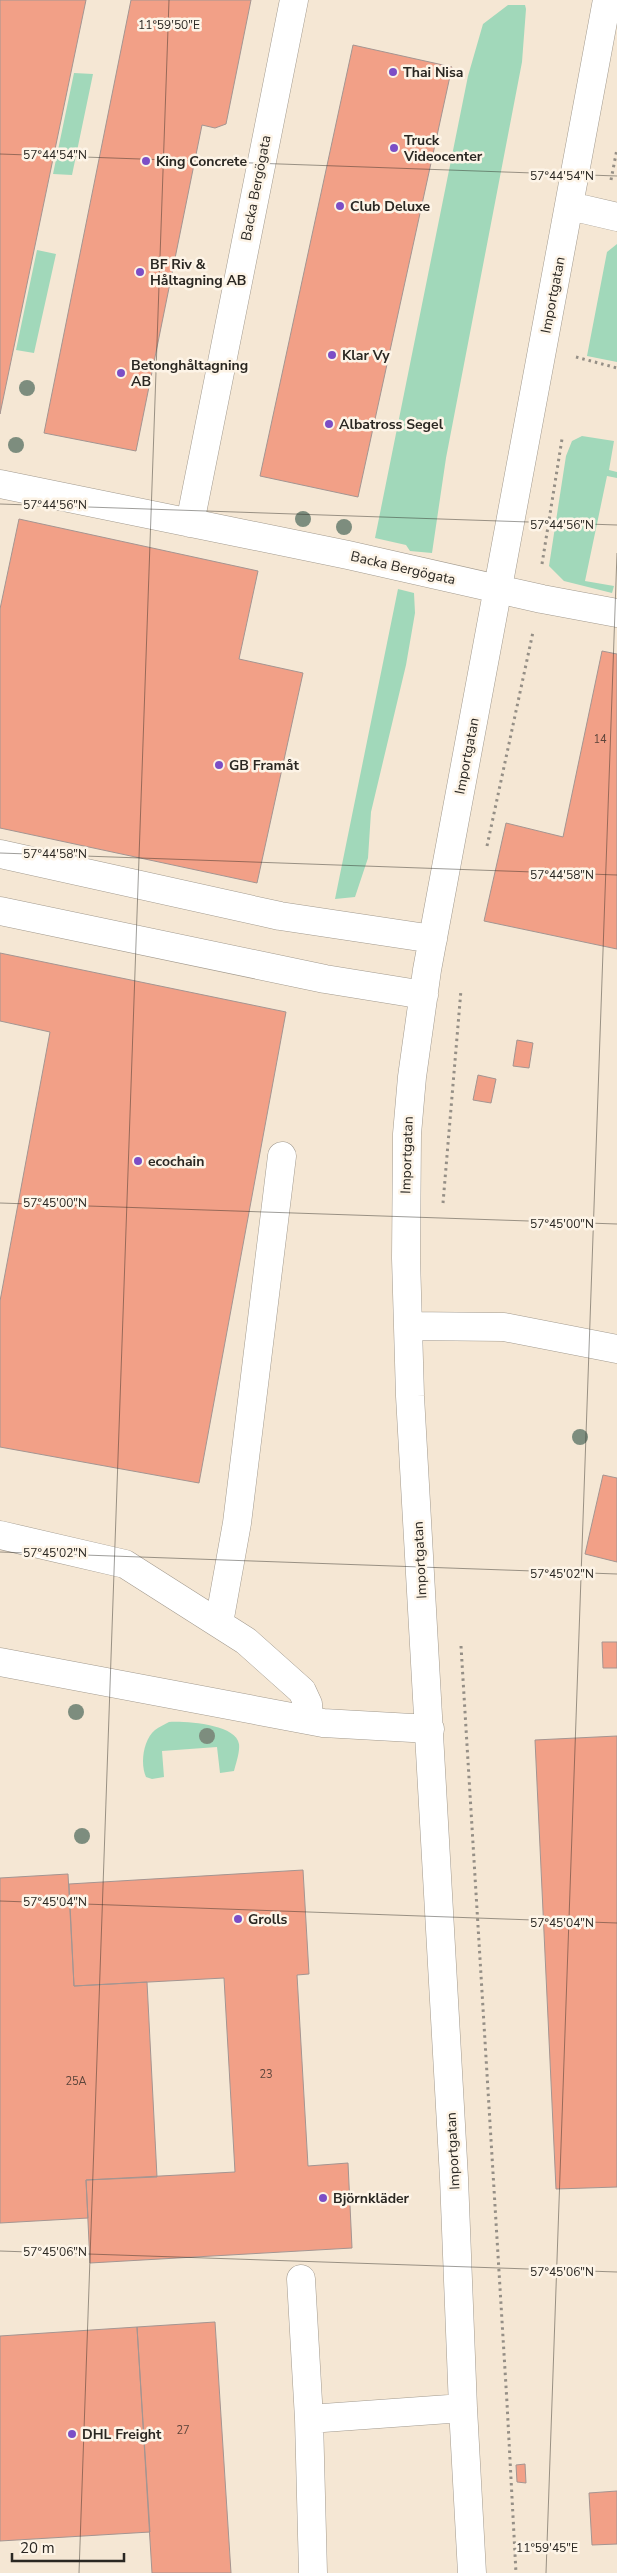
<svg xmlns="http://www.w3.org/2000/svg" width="617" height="2573" viewBox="0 0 617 2573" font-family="'Nunito Sans',sans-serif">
  <rect width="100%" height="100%" fill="#fdf4e7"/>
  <path fill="#f5e7d4" d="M0,0H617V2573H0Z"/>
  <path fill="#a1d8ba" d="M508,5H525L526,9L522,62L446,458L432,553L410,551L406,545L375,538L468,76L483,24Z
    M74,73L93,74L72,175L53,174Z
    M617,244V362L587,356L607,252Z
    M37,250L56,254L34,353L16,350Z
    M582,436L614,441L609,470L617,472V478L607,476L585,581L614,586L612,593L564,581L549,566L566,456L572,441Z
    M398,589L414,593L415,613L406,665L371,812L368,858L355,897L335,899Z
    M169,1722C185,1721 236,1724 239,1744C240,1752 236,1763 234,1771L220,1773L217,1747L162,1751L164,1777L152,1779L146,1777C140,1764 143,1740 155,1730C159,1727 165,1724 169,1722Z"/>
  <path fill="#f2a087" stroke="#a49591" d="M0,0H86L0,414Z
    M131,0H251L226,124L215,128L202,125L136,451L44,433Z
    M353,45L452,67L358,497L260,476Z
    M19,519L258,571L239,659L303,673L257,883L0,828V609Z
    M602,651L617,654V949L484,921L506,823L563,837Z
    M0,953L286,1012L199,1483L0,1447V1301L50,1032L0,1021Z
    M517,1040L533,1043L529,1068L513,1066Z
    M478,1075L496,1079L491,1103L473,1100Z
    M603,1475L617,1478V1562L585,1554Z
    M602,1642H617V1668H603Z
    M617,1736V2187L556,2189L535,1740Z
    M303,1870L309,1974L297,1975L308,2166L348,2163L352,2248L90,2263L86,2180L235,2172L224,1978L74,1986L69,1884Z
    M68,1874L74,1986L147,1982L157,2177L86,2180L88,2218L0,2223V1878Z
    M215,2322L231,2573H152L137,2327Z
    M137,2327L150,2532L0,2541V2336Z
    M525,2464L526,2483L517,2482L516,2465Z
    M617,2491V2544L592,2545L589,2493Z"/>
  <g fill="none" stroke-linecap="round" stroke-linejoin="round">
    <g stroke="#a29a8e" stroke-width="29">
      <path id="minor" d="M570,206L617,217
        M0,484L348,555L542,599L617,613
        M190,523L294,0
        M0,854L280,916L433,939
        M0,911L325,979L424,995
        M408,1326L504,1327L617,1349
        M0,1535L125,1564L246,1641L302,1691L308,1704L309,1720
        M219,1623L237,1523L282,1156
        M0,1662L323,1723L430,1729
        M301,2279L309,2419
        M313,2573L309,2419L463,2408
        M472,2573L463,2408L454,2178L410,1396L406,1258L407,1134L412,1077L427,970L607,0"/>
    </g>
    <path stroke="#958f86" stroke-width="3" stroke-dasharray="2.5 4" stroke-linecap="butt" d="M611,180L617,149
      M576,357L617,368
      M542,564L562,439
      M487,846L533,632
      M443,1203L461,990
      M461,1646L507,2403L516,2573"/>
    <use href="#minor" stroke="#fff" stroke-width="28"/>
  </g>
  <g fill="#7d8d7e">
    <circle cx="27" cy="388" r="8"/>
    <circle cx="16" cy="445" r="8"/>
    <circle cx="303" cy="519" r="8"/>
    <circle cx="344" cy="527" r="8"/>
    <circle cx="580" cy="1437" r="8"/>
    <circle cx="76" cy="1712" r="8"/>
    <circle cx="207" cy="1736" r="8"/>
    <circle cx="82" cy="1836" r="8"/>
  </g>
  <path fill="none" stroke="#2a2722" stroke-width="1" stroke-opacity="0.45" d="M0,154L617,176M0,504L617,525M0,853L617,875M0,1203L617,1224M0,1552L617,1574M0,1901L617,1923M0,2251L617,2272M79,2573L169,0M546,2573L617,553"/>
  <g fill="#7c4ec6" stroke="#fdf4e7" stroke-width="2">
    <circle cx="393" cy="72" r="5"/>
    <circle cx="394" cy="148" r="5"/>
    <circle cx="146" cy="161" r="5"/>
    <circle cx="340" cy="206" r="5"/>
    <circle cx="140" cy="272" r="5"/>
    <circle cx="332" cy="355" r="5"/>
    <circle cx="121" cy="373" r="5"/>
    <circle cx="329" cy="424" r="5"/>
    <circle cx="219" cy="765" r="5"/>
    <circle cx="138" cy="1161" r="5"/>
    <circle cx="238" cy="1919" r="5"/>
    <circle cx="323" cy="2198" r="5"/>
    <circle cx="72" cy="2434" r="5"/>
  </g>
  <g text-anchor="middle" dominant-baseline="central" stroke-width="5" stroke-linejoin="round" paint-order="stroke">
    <g font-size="11" fill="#5c453b">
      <text x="600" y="739">14</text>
      <text x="266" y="2074">23</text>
      <text x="76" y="2081">25A</text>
      <text x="183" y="2430">27</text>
    </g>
    <g font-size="14" font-weight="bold" fill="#2a2722" stroke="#fdf4e7" text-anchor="start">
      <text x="403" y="72">Thai Nisa</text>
      <text x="404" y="140">Truck<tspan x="404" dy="16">Videocenter</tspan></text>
      <text x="156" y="161">King Concrete</text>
      <text x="350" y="206">Club Deluxe</text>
      <text x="150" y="264">BF Riv &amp;<tspan x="150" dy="16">Håltagning AB</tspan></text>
      <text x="342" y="355">Klar Vy</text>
      <text x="131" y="365">Betonghåltagning<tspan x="131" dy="16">AB</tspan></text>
      <text x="339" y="424">Albatross Segel</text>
      <text x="229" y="765">GB Framåt</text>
      <text x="148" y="1161">ecochain</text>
      <text x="248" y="1919">Grolls</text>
      <text x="333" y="2198">Björnkläder</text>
      <text x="82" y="2434">DHL Freight</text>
    </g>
    <g font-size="14" fill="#2a2722" stroke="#fdf4e7">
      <text transform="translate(256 188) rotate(-79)">Backa Bergögata</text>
      <text transform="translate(553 295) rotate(-79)">Importgatan</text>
      <text transform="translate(403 568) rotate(13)">Backa Bergögata</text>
      <text transform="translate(467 756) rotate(-79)">Importgatan</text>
      <text transform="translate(407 1155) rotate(-88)">Importgatan</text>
      <text transform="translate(420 1560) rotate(-93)">Importgatan</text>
      <text transform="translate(453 2151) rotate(-93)">Importgatan</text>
    </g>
  </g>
  <g font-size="12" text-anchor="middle" fill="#2a2722" stroke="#fdf4e7" stroke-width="5" stroke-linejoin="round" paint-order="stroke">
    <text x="169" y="29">11°59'50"E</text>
    <text x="55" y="159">57°44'54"N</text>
    <text x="562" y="180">57°44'54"N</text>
    <text x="55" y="509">57°44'56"N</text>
    <text x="562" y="529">57°44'56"N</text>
    <text x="55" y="858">57°44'58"N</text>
    <text x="562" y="879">57°44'58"N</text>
    <text x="55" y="1207">57°45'00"N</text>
    <text x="562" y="1228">57°45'00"N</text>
    <text x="55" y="1557">57°45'02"N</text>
    <text x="562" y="1578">57°45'02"N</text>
    <text x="55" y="1906">57°45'04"N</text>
    <text x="562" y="1927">57°45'04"N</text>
    <text x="55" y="2256">57°45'06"N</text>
    <text x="562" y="2276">57°45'06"N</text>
    <text x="547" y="2552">11°59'45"E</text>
  </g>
  <path d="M12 2553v8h112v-8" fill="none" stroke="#2a2722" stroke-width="2.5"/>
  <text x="20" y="2553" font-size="15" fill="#2a2722" stroke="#fdf4e7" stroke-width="4" paint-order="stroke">20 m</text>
</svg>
